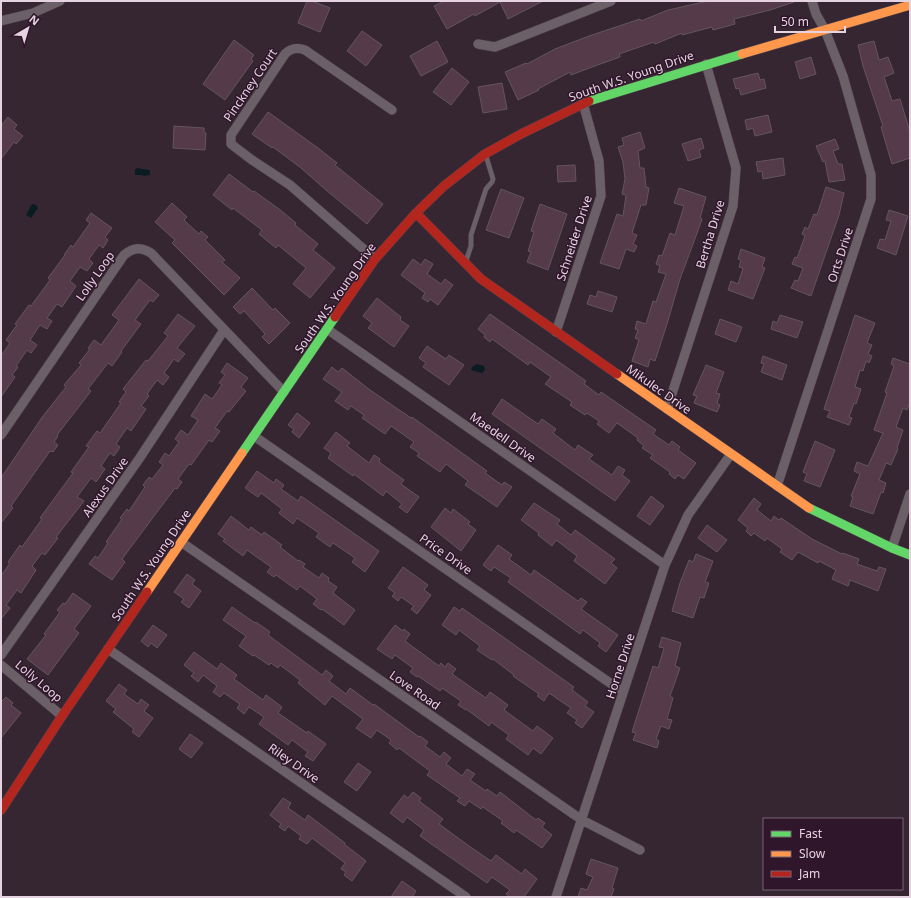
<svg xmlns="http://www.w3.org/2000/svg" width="911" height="898" viewBox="0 0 911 898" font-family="'Noto Sans',sans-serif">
  <rect width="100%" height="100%" fill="#352632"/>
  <path fill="#0a1c22" d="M137,168L149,170L150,171V175L144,176L142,175H135V170Z
    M32,204L36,205L38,208L31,218L26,215Z
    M477,364L484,366L485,370L482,373L471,370L472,367Z"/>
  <path fill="#553a49" stroke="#63555d" d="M307,1H312L330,8L320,32L298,23Z
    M444,1H543L508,19L500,2L475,16L474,14L447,29L434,6Z
    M708,1H794V2L770,10L734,19L735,24L713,30L712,27L682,35V33L655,44L654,42L619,54L620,57L592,67L571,75L570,72L538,89L539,90L518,100L505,72L526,63L527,64L555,49L589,36L640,19L641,21L668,10Z
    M362,31L382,45L366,66L347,51Z
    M234,40L254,55L251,59L253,61L225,100L203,84Z
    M437,41L448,62L421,76L410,56Z
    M874,41L879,60L888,57L894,73L884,77L892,101L900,99L910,132V158L892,164L881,127L883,126L863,66L858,45Z
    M811,57L816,74L800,79L795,62Z
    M452,68L469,82L451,105L433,92Z
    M758,73L760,80L764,79L766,88L741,95L739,88L736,89L733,79Z
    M502,83L507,109L483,113L478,87Z
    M268,112L318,148L337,163L335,165L383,204L367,224L326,190L301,168L273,147L272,148L252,134Z
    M768,115L772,132L755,136L753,128L747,130L745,120Z
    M8,117L17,125L14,129L23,136L16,144L14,142L1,159V126Z
    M174,126L204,128V132L206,133L205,150L173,148Z
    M640,132L645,148L638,151L640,168H644L646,187L649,188L646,205H641L632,233L637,235L633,244L637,246L634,252L626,249L619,269L600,263L617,214L623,216L626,195L622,194L625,179L623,162L618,147L624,145L622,138Z
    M701,138L704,148L699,150L701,157L688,161L682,144Z
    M835,139L839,149L833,151L838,164H842L845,180L829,182L825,161L823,162L816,146Z
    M783,158L785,175L763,179L762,171L758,172L756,162Z
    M575,165L576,181L558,182L557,166Z
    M229,174L253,192L254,191L279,209L296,223L295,225L318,244L313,250L335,268L310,298L293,284L306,268L278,245L276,248L259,234L262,230L233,208L232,210L213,195Z
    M826,187L844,193L839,215L811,296L791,288L795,280L798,281L803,268L792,264L795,257L797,258L805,236L802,234L805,227L808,229L814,214L817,215Z
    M679,188L706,197L700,218L702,219L696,236L680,279L667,324L655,361L650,359L648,367L632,361L639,340L635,338L638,330L635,329L637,321L646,324L653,301L656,302L666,274L658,272L660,266L656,264L659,255L662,256L670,233L675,235L684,206L674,203Z
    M501,189L524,198L509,238L486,230Z
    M172,203L187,217L184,220L199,234L201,231L208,237L205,240L225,260L222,262L240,278L224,295L172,243L175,240L155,222Z
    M540,204L567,214L548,270L527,262L531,252L528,251L534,232L531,231Z
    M889,210L908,216L896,255L877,248L880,239L885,240L891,221L886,220Z
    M91,213L112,228L105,237L108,240L103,248L99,245L89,259L93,263L87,271L80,267L70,281L76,286L62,307L57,304L47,318L52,321L47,329L40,325L30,340L37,345L31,353L27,350L16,366L18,367L12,375L15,377L1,397V356L10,343L6,340L17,325L15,324L29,305L31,306L50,280L48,278L65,255H64L71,245L73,247L90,223L86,220Z
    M741,249L765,258L762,267L765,268L753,299L728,290L731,281L738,284L743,268L739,267L741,260L738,259Z
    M413,259L421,265L425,259L433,264L427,274L441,284L445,279L453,285L438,305L430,299L428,302L422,298L425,293L401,275Z
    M139,279L159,295L153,302L150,300L135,320L141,324L121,351L122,352L112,366L108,363L88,389L91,391L57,435L58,436L54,442L58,445L53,452L50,451L11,506L13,508L1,523V478L43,416L66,387L64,385L81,365L79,363L90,349L88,348L94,340L101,345L119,320L112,315Z
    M252,288L273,310L275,308L290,323L269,344L262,337L265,334L258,326L244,311L240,314L233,307Z
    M598,291L617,297L612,312L587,304L590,295L596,297Z
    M377,298L401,317L400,320L409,326L394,347L368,328L372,323L363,316Z
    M178,314L195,326L177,348L185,354L178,362L174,359L164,373L169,377L163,385L157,380L147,394L149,396L141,406L146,409L131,431L127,428L116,444L120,447L114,456L110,453L101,466L105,469L96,482L91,478L77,497L84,501L56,537L58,538L45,555L42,553L32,566L36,570L21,593L17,590L6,605L10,608L1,619V576L10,563L8,562L20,545L22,547L42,519L40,518L73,473L71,472L89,447L86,446L97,431L100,433L121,403L119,402L126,392L123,389L146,360L148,361L168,336L164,333Z
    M490,314L586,381L584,384L599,395L601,392L656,430L653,434L669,445L672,441L680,447L678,450L696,463L684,479L678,475L675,479L669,474L670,472L650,458L653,455L642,448L644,446L637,440L638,438L617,423L609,433L597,424L599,421L587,413L585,415L570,405L572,402L545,384L551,377L530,362L528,365L492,339L490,342L484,337L485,335L478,329Z
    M780,315L803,322L797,338L771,329L773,321L777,323Z
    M855,315L875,323L867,343L872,345L868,354L872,356L869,363L866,361L863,371L860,370L855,387L861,389L856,404L854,403L849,417L852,418L849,425L827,417L830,411L824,409Z
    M720,319L742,327L736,342L715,334Z
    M427,346L446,359L449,355L464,365L449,385L423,367L426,363L419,358Z
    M763,356L787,365L782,380L761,372L764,364L761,363Z
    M893,358L910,364V402L907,410L903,408L896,427L903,430L897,448L898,449L891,465L886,463L879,480L886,483L883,493L881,492L873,514L850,506L853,497L851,496L860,474L854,471L857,462L868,466L883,433L874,430L887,393L885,392L894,366L891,364Z
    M227,363L248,378L241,387L246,391L229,412L227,411L215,428L220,431L212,442L209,440L191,465L189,464L178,479L182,482L177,489L175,488L122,559L125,562L112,580L89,564L95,556L98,558L108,543L106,542L122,519L120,518L127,509L129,511L145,487L143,485L149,477L152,479L163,465L159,462L165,453L169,456L179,442L175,439L181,430L188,435L198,420L191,416L205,394L212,399L222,385L219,383L225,375L221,372Z
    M706,365L724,372L716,393L720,394L717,403L720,405L717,412L694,403L697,396L693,395Z
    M332,367L338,372L342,368L370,390L411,418L412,417L487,471L485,473L502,485L504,482L512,487L497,507L465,485L468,481L446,464L440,472L417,456L419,453L410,447L414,442L391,426L385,434L362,418L364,415L351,406L348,410L335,401L342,392L323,379Z
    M502,399L538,424L542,419L556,429L553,433L575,450L578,445L593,455L589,459L612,475L618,466L625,470L622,475L630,481L615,501L492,414Z
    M297,413L310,423L299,438L292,432L294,429L288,425Z
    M336,432L350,443L347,446L369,463L374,455L380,459L379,462L404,480L401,484L419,497L407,513L399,507L402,504L386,491L383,496L354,474L353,476L328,458L331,453L324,448Z
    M815,441L835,450L820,487L804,481L807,474L803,472Z
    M257,471L274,483L276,479L284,485L281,489L298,501L301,496L379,551L365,572L352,562L355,558L333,543L330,547L316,537L319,533L297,518L293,524L279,513L282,509L261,493L258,497L245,488Z
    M651,496L664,506L650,525L637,516Z
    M754,498L761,504L757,510L771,521L774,516L779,520L781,518L812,539L842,554L843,553L859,559L857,564L877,571L879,567L886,569L878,591L850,580L848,586L832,579L836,570L819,561L818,563L798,552L792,560L780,552L782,549L767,538L765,541L754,533L751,536L746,531L748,528L738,520Z
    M534,503L560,520L557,524L571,535L575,530L615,559L611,563L617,568L605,584L574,561L577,556L556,540L552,546L538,535L539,533L521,520Z
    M445,508L451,513L453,509L470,522L468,524L476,530L461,551L431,527Z
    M231,516L249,530L251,527L262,535L264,532L282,545L280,547L298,561L299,560L305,564L303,567L319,578L322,573L329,578L328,581L337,587L333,593L355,610L344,625L322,609L321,610L313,604L317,599L300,586L297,590L276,575L274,577L267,572L271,567L247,550L243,556L223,541L225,539L218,534Z
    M707,525L727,540L717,552L698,538Z
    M498,545L512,555L509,559L531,575L534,570L578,601L581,598L587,602L581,609L618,635L606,652L598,646L600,643L583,630L580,634L508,582L511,578L494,567L491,571L483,565Z
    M696,554L713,561L705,582L709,583L704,598L700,597L693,618L672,611L680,583L689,560L693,562Z
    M403,567L428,585L424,590L431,595L417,614L411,609L414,606L401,597L398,601L392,596L395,593L388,588Z
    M187,574L195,580L192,584L201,591L189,608L181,602L184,599L174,592Z
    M73,593L91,606L74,629L79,633L48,675L27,659L46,635L44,634L60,612L57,610L63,603L65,604Z
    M232,607L255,623L256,622L270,632L268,635L322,675L326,670L333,676L329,681L346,694L350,688L373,705L374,704L419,737L420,736L428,742L425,746L440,757L444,752L451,758L446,764L462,776L467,769L475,774L470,780L486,791L487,789L497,796L500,792L536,820L538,818L545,823L542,827L552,835L542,848L516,830L514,833L501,823L503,821L483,807L481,809L469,801L465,806L457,801L460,798L427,775L430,771L399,748L397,750L389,743L391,740L377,730L371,738L356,728L363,719L332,696L325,705L298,683L300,680L280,665L278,668L271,663L269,665L254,655L253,656L239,646L246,636L223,620Z
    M454,607L460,611L462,608L574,687L572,690L588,702L585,706L594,712L582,728L575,723L577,720L567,713L571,708L549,693L544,701L537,696L539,694L513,676L514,675L493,659L492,660L477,650L480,646L459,630L456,635L442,625Z
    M153,625L167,635L157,648L151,643L148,647L141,641Z
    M395,625L403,631L404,629L410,634L405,641L439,666L441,663L445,667L448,663L456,669L452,674L486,698L490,692L508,705L504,710L533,731L537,726L553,738L541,754L533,748L528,755L506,739L509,735L491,722L489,726L466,709V710L458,705L461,701L442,688L440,691L418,676L417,677L410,672L413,668L395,655L392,659L377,649Z
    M662,637L681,643L675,666L680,668L670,696L673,698L667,719L672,720L669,729L661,726L656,739L659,741L657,748L633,740L636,733L632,732L653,666L658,668L664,648L659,647Z
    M194,652L217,669L221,663L237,675L234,679L263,700L266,695L282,707L278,713L307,733L308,731L326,744L313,761L305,756L308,752L292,740L288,745L259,724L264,717L249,707L244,714L237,708L240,704L224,693L220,697L213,692L217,686L203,675L198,682L191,676L194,673L184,665Z
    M119,684L127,690L124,694L138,704L141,699L149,705L144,711L153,718L139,737L132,732L134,729L113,712L116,709L106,701Z
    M6,697L13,703L11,705L21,713L1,738V702Z
    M190,734L203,743L191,758L179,749Z
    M358,763L371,772L357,791L344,782Z
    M413,792L421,798L419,801L443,819L439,824L469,846L491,861L496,855L522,874L525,869L537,879L524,897H510L506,894L510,890L492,877L487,883L420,836L424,830L407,817L403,823L390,813L404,795L408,798Z
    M283,798L291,803L288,808L305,820L308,815L345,843L344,844L366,861L352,881L344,875L346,872L341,869L345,863L312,838L307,844L299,839L301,836L288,826L285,831L279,827L281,824L270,815Z
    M591,859L618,868L612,888L614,889L611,897H578L581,888L587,890L593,877L586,874Z
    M402,881L416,891L412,897H391Z"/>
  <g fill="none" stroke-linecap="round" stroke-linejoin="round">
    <g stroke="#50434d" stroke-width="5.5">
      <path id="lane" d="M466,261L471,246V235L486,189L492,182L493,179L486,156"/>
    </g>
    <g stroke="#50434d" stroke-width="10">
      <path id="street" d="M1,21L33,13L60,1
        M478,44L495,47L611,1
        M375,259L290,185L252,160L231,144V135L285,54C291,48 297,47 305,50L392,110
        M327,329L665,565
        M556,332L601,196L599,161L583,103
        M667,409L733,206L736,168L706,64
        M1,435L124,255C134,247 141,247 151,253L284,392
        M254,436L623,692
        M777,486L871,199V175L843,76L825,30L816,14L812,1
        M181,542L582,820L640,850
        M892,548L910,494
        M108,649L466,897
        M1,655L139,459L224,330
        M1,665L62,716
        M556,897L665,565L688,515L731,454"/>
    </g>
    <g stroke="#50434d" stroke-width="10">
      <path id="fast" d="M589,101L742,54
        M242,453L335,317
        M809,508L892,548L910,555"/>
    </g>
    <g stroke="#50434d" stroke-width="10">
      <path id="slow" d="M742,54L910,5
        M617,374L809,508
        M147,592L242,453"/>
    </g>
    <g stroke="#50434d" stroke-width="10">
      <path id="jam" d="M416,213L481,279L617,374
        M335,317L375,259L416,213L444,186L485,154L521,134L589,101
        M1,810L62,716L147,592"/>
    </g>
    <use href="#lane" stroke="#6b5f68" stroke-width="4.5"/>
    <use href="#street" stroke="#6b5f68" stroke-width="9"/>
    <use href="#fast" stroke="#63d668" stroke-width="9"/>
    <use href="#slow" stroke="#ff974d" stroke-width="9"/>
    <use href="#jam" stroke="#b3261e" stroke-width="9"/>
  </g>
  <g text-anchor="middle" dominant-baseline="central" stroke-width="3" stroke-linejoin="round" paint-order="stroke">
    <g font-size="12" fill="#e5d3e1" stroke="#30162b">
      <text transform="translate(631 76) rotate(-19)">South W.S. Young Drive</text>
      <text transform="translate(250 85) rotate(-56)">Pinckney Court</text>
      <text transform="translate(710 234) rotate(-73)">Bertha Drive</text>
      <text transform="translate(574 238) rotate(-72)">Schneider Drive</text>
      <text transform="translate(840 255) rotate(-72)">Orts Drive</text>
      <text transform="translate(95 276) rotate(-55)">Lolly Loop</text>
      <text transform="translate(335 298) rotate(-55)">South W.S. Young Drive</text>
      <text transform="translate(659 389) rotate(35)">Mikulec Drive</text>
      <text transform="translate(503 437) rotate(35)">Maedell Drive</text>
      <text transform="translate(105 487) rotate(-55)">Alexus Drive</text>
      <text transform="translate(446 554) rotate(35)">Price Drive</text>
      <text transform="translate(151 565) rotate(-56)">South W.S. Young Drive</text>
      <text transform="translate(620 666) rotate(-72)">Horne Drive</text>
      <text transform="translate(39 681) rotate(40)">Lolly Loop</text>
      <text transform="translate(415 690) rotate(35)">Love Road</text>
      <text transform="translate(294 763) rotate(35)">Riley Drive</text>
    </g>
  </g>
  <rect width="911" height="898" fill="none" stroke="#e5d3e1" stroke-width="4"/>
  <rect x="763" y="818" width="140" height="72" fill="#30162b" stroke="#786274"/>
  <rect x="771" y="831" width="20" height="6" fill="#63d668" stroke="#786274"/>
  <text x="799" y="838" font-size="12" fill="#e5d3e1">Fast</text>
  <rect x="771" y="851" width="20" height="6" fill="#ff974d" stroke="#786274"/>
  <text x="799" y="858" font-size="12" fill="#e5d3e1">Slow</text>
  <rect x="771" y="871" width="20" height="6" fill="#b3261e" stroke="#786274"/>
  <text x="799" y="878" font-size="12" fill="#e5d3e1">Jam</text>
  <g transform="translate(28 28) rotate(38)" stroke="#30162b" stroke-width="3" paint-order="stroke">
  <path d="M0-3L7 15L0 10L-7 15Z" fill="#e5d3e1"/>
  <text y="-6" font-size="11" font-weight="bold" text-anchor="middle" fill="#e5d3e1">N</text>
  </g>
  <path d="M775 26v6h70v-6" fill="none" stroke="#e5d3e1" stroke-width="2"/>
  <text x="781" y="26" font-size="12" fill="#e5d3e1" stroke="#30162b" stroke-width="3" paint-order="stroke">50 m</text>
</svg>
